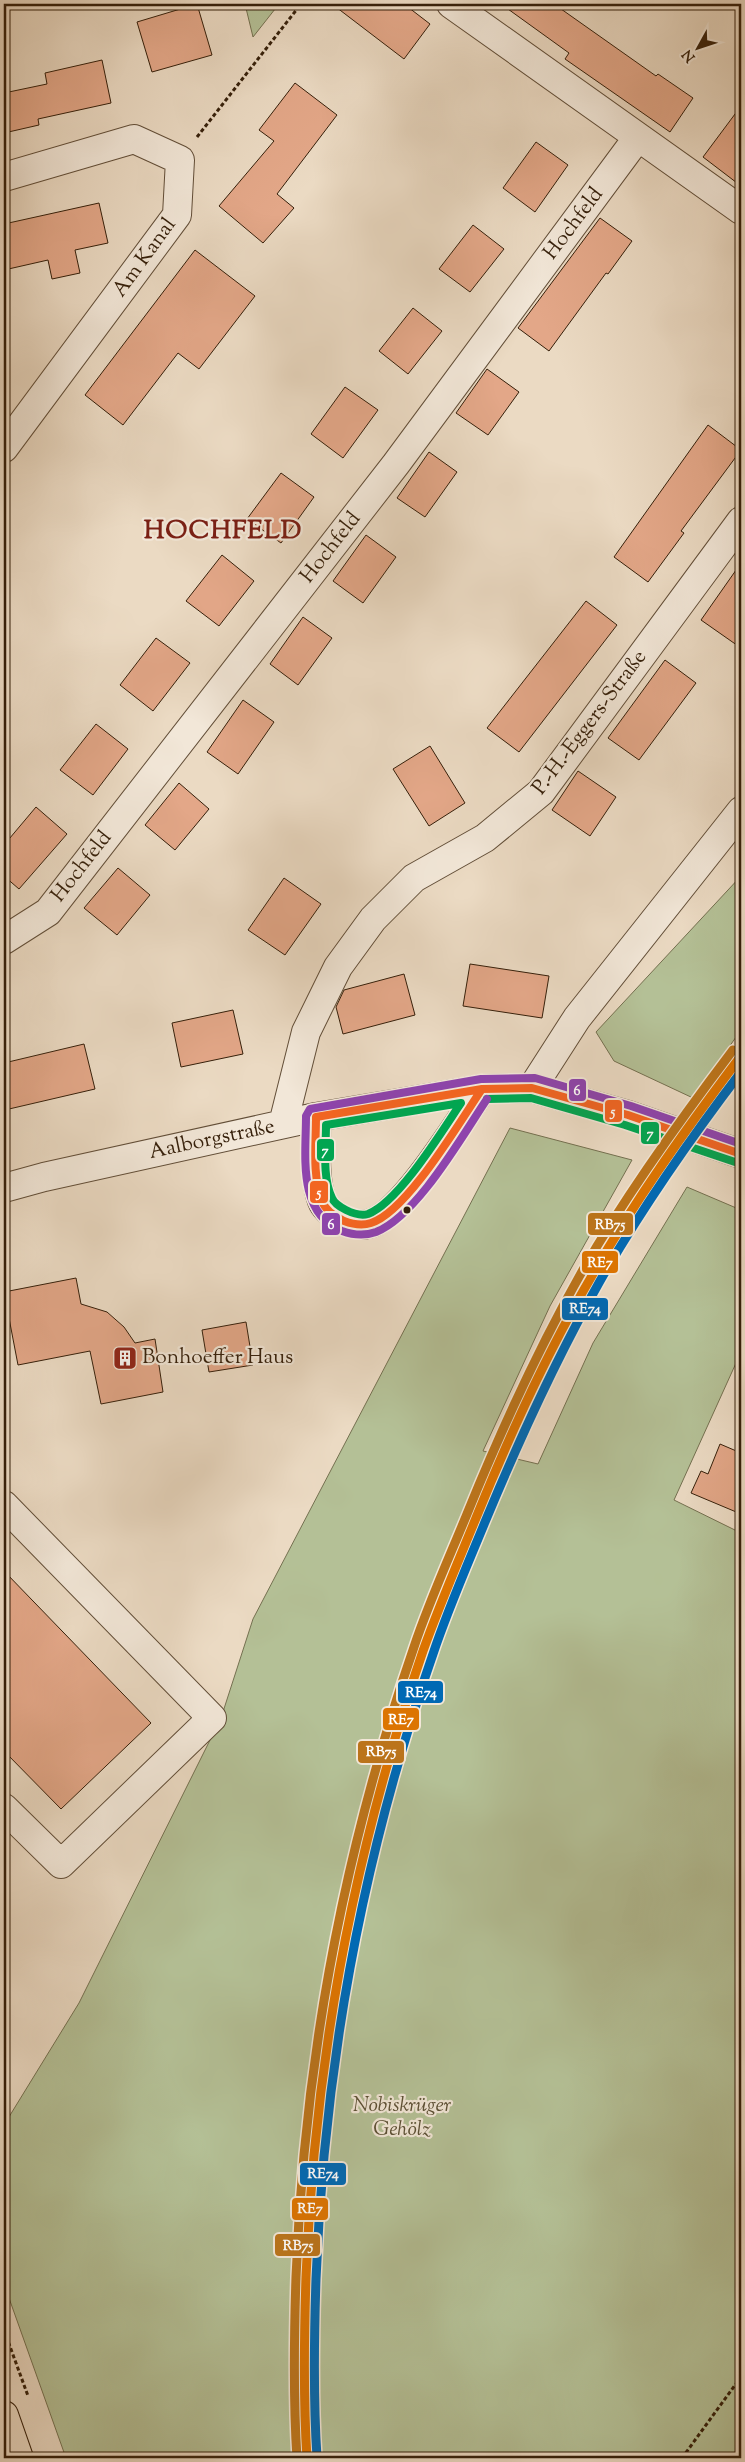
<svg xmlns="http://www.w3.org/2000/svg" width="745" height="2462" viewBox="0 0 745 2462" font-family="'Sorts Mill Goudy',serif">
  <rect width="100%" height="100%" fill="#ebdac3"/>
  <filter id="stains"><feTurbulence type="fractalNoise" baseFrequency=".004" numOctaves="4"/><feColorMatrix values="0 0 0 0 .2 0 0 0 0 .09 0 0 0 0 .02 0 0 0 .5 -.17"/></filter>
  <radialGradient id="worn" r=".72"><stop offset=".6" stop-color="#630" stop-opacity="0"/><stop offset="1" stop-color="#630" stop-opacity=".3"/></radialGradient>
  <path fill="#b4c096" stroke="#747050" d="M245,4H279L253,37Z
    M741,876V1030L693,1098L614,1061L596,1032Z
    M510,1128L632,1160L550,1306L483,1451L538,1464L593,1343L687,1187L741,1210V1352L674,1500L741,1533V2458H66L4,2284V2125L79,2003L221,1718L253,1619Z"/>
  <path fill="#e3a788" stroke="#351f0a" d="M197,4L212,55L152,72L137,22Z
    M332,4H404L430,24L404,59Z
    M501,4H554L656,76L658,74L693,98L670,132L565,59L569,53Z
    M102,60L111,103L38,119L39,125L4,133V93L47,84L45,73Z
    M295,83L337,115L277,194L294,208L263,243L219,206L274,141L259,130Z
    M741,106V186L703,157Z
    M536,142L568,165L535,212L503,188Z
    M99,203L108,243L75,250L80,273L52,279L48,260L4,270V224Z
    M600,218L632,241L608,274L606,273L549,351L518,328Z
    M473,225L504,249L470,292L439,269Z
    M195,250L255,296L199,369L178,353L123,425L85,395Z
    M413,308L442,331L408,374L379,351Z
    M487,369L519,392L488,435L456,413Z
    M345,387L378,410L343,458L311,434Z
    M708,425L741,450L681,531L684,533L648,582L614,557Z
    M429,452L457,472L425,517L397,498Z
    M281,473L314,497L281,543L247,519Z
    M366,535L396,557L363,603L333,581Z
    M222,555L254,581L219,626L186,601Z
    M741,563V648L701,620Z
    M586,601L617,625L519,752L487,728Z
    M303,617L332,638L298,685L270,664Z
    M156,638L190,663L153,711L120,685Z
    M665,660L696,683L639,760L608,738Z
    M243,700L274,722L238,774L207,752Z
    M96,724L128,749L93,795L60,770Z
    M430,746L465,803L429,826L393,769Z
    M578,771L616,797L590,836L552,810Z
    M179,783L209,809L175,850L145,825Z
    M36,807L67,834L19,889L4,876V845Z
    M118,868L150,895L117,935L84,908Z
    M284,878L321,904L285,955L248,930Z
    M470,964L549,976L542,1018L463,1006Z
    M404,974L415,1015L343,1034L336,1007L344,990Z
    M233,1010L243,1054L181,1067L172,1023Z
    M84,1044L95,1089L9,1109L4,1087V1063Z
    M76,1278L81,1304L107,1312L124,1327L135,1343L155,1339L163,1392L101,1404L90,1351L18,1365L4,1292Z
    M246,1322L253,1365L209,1372L202,1330Z
    M720,1444L741,1453V1514L691,1493L701,1471L708,1474Z
    M4,1571L151,1723L61,1809L4,1751Z"/>
  <g fill="none" stroke-linecap="round" stroke-linejoin="round">
    <g stroke="#624e38" stroke-width="30">
      <path id="minor" d="M451,4L741,210
        M4,177L134,139L180,160L177,215L4,448
        M4,940L48,912L396,464L638,137
        M532,1088L577,1018L741,811
        M316,1117C317,1143 313,1176 322,1201C325,1209 334,1215 341,1219C351,1224 364,1227 374,1222C407,1208 460,1120 482,1089
        M283,1124L306,1032L338,967L373,919L414,878L485,838L541,792L741,521
        M4,1188L44,1177L316,1117L482,1089L532,1088L628,1115L741,1154
        M4,1505L212,1718L61,1864L4,1808"/>
    </g>
    <g stroke="#351f0a" stroke-width="30">
      <path id="major" d="M4,2415L19,2458"/>
    </g>
    <path stroke="#351f0a" stroke-width="3" stroke-dasharray="4 2.5" stroke-linecap="butt" d="M197,137L301,4
      M4,2330L28,2396
      M682,2458L741,2377"/>
    <use href="#minor" stroke="#f2e7d8" stroke-width="28"/>
    <use href="#major" stroke="#ebdac3" stroke-width="28"/>
    <g stroke="#f2e7d8" stroke-width="11">
      <path id="bus-1" d="M482,1089C460,1121 407,1212 371,1223C362,1226 352,1224 344,1221C336,1217 325,1210 322,1201C312,1175 316,1144 316,1117Z
        M482,1089L532,1088L628,1115L741,1154"/>
    </g>
    <g stroke="#f2e7d8" stroke-width="11">
      <path id="bus-2" d="M487,1099L531,1098L625,1125L738,1163
        M461,1103C442,1131 399,1202 368,1214C361,1216 352,1213 346,1210C340,1207 334,1203 332,1198C322,1177 326,1148 326,1125Z"/>
    </g>
    <g stroke="#f2e7d8" stroke-width="11">
      <path id="bus-3" d="M481,1079L310,1109L306,1116C306,1156 297,1213 342,1231C353,1235 365,1236 376,1232C417,1216 462,1136 487,1099
        M482,1079L535,1078L631,1106L741,1144"/>
    </g>
    <use href="#bus-1" stroke="#f26522" stroke-width="8"/>
    <use href="#bus-2" stroke="#00a651" stroke-width="8"/>
    <use href="#bus-3" stroke="#8e44ad" stroke-width="8"/>
    <g stroke="#f2e7d8" stroke-width="12">
      <path id="rail-1" d="M307,2458C303,2398 304,2338 306,2277C314,2064 354,1852 423,1651C439,1606 458,1562 476,1518C510,1434 547,1352 593,1274C637,1197 688,1126 741,1056"/>
    </g>
    <g stroke="#f2e7d8" stroke-width="12">
      <path id="rail-2" d="M317,2457C313,2398 314,2339 316,2279C324,2066 363,1855 433,1654C448,1609 467,1566 485,1522C519,1440 556,1359 600,1281C642,1208 690,1139 741,1072"/>
    </g>
    <g stroke="#f2e7d8" stroke-width="12">
      <path id="rail-3" d="M297,2458C293,2398 294,2337 296,2277C304,2063 344,1850 414,1647C429,1602 449,1558 467,1514C501,1430 539,1347 584,1268C628,1192 680,1120 733,1050"/>
    </g>
    <use href="#rail-1" stroke="#dc7401" stroke-width="9"/>
    <use href="#rail-2" stroke="#0069b4" stroke-width="9"/>
    <use href="#rail-3" stroke="#bb741b" stroke-width="9"/>
  </g>
  <defs>
    <g id="building-square" transform="scale(1.25)"><rect x="-9" y="-9" width="18" height="18" rx="4" fill="#8f2418" stroke="#f2e7d8"/><path d="M-4-6H4V6H1V3H-1V6H-4ZM-2.5-4.3h1.7v1.8h-1.7ZM.8-4.3h1.7v1.8H.8ZM-2.5-1h1.7V.8h-1.7ZM.8-1h1.7V.8H.8Z" fill="#fff"/></g>
  </defs>
  <g fill-rule="evenodd">
    <use href="#building-square" x="125" y="1358"/>
  </g>
  <circle fill="#351f0a" stroke="#f2e7d8" stroke-width="2" cx="407" cy="1210" r="4.5"/>
  <g text-anchor="middle" dominant-baseline="central" stroke-width="4.5" stroke-linejoin="round" paint-order="stroke">
    <g font-size="21" fill="#351f0a" stroke="#f2e7d8">
      <text transform="translate(574 224) rotate(-53)">Hochfeld</text>
      <text transform="translate(145 258) rotate(-54)">Am Kanal</text>
      <text transform="translate(331 548) rotate(-52)">Hochfeld</text>
      <text transform="translate(590 723) rotate(-53)">P.-H.-Eggers-Straße</text>
      <text transform="translate(82 867) rotate(-52)">Hochfeld</text>
      <text transform="translate(212 1140) rotate(-12)">Aalborgstraße</text>
    </g>
    <g font-size="21" fill="#351f0a" stroke="#f2e7d8" text-anchor="start">
      <text x="142" y="1358">Bonhoeffer Haus</text>
    </g>
    <g font-size="21" font-style="italic" fill="#5b4f34" stroke="#f2e7d8">
      <text x="402" y="2106">Nobiskrüger<tspan x="402" dy="24">Gehölz</tspan></text>
    </g>
    <g font-size="26" font-weight="bold" letter-spacing="1" fill="#7a1f14" stroke="#f2e7d8">
      <text x="223" y="531">HOCHFELD</text>
    </g>
  </g>
  <g stroke="#f2e7d8" stroke-width="2">
    <rect x="568" y="1078" width="19" height="24" rx="5" fill="#8e44ad"/>
    <rect x="604" y="1099" width="19" height="24" rx="5" fill="#f26522"/>
    <rect x="640" y="1121" width="20" height="24" rx="5" fill="#00a651"/>
    <rect x="316" y="1138" width="19" height="24" rx="5" fill="#00a651"/>
    <rect x="309" y="1180" width="20" height="24" rx="5" fill="#f26522"/>
    <rect x="587" y="1212" width="47" height="24" rx="5" fill="#bb741b"/>
    <rect x="321" y="1212" width="20" height="24" rx="5" fill="#8e44ad"/>
    <rect x="581" y="1250" width="38" height="24" rx="5" fill="#dc7401"/>
    <rect x="561" y="1297" width="48" height="24" rx="5" fill="#0069b4"/>
    <rect x="397" y="1680" width="47" height="24" rx="5" fill="#0069b4"/>
    <rect x="382" y="1707" width="38" height="24" rx="5" fill="#dc7401"/>
    <rect x="357" y="1740" width="48" height="24" rx="5" fill="#bb741b"/>
    <rect x="299" y="2162" width="48" height="24" rx="5" fill="#0069b4"/>
    <rect x="291" y="2197" width="38" height="24" rx="5" fill="#dc7401"/>
    <rect x="274" y="2233" width="47" height="24" rx="5" fill="#bb741b"/>
  </g>
  <g font-size="14" text-anchor="middle" font-weight="bold" fill="#fff">
    <text x="577" y="1095">6</text>
    <text x="613" y="1116">5</text>
    <text x="650" y="1138">7</text>
    <text x="325" y="1155">7</text>
    <text x="319" y="1197">5</text>
    <text x="610" y="1229">RB75</text>
    <text x="331" y="1229">6</text>
    <text x="600" y="1267">RE7</text>
    <text x="585" y="1313">RE74</text>
    <text x="421" y="1697">RE74</text>
    <text x="401" y="1724">RE7</text>
    <text x="381" y="1756">RB75</text>
    <text x="323" y="2178">RE74</text>
    <text x="310" y="2213">RE7</text>
    <text x="298" y="2250">RB75</text>
  </g>
  <rect width="745" height="2462" fill="none" stroke="#ebdac3" stroke-width="20"/>
  <rect x="5" y="5" width="735" height="2452" fill="none" stroke="#351f0a" stroke-width="2.5"/>
  <rect x="10" y="10" width="725" height="2442" fill="none" stroke="#351f0a"/>
  <g transform="translate(698 48) rotate(230)" stroke="#f2e7d8" stroke-width="4" paint-order="stroke">
  <path d="M0-4L9 19L0 12L-9 19Z" fill="#351f0a"/>
  <text y="-8" font-size="14" font-weight="bold" text-anchor="middle" fill="#351f0a">N</text>
  </g>
  <rect width="100%" height="100%" filter="url(#stains)"/>
  <rect width="100%" height="100%" fill="url(#worn)"/>
</svg>
